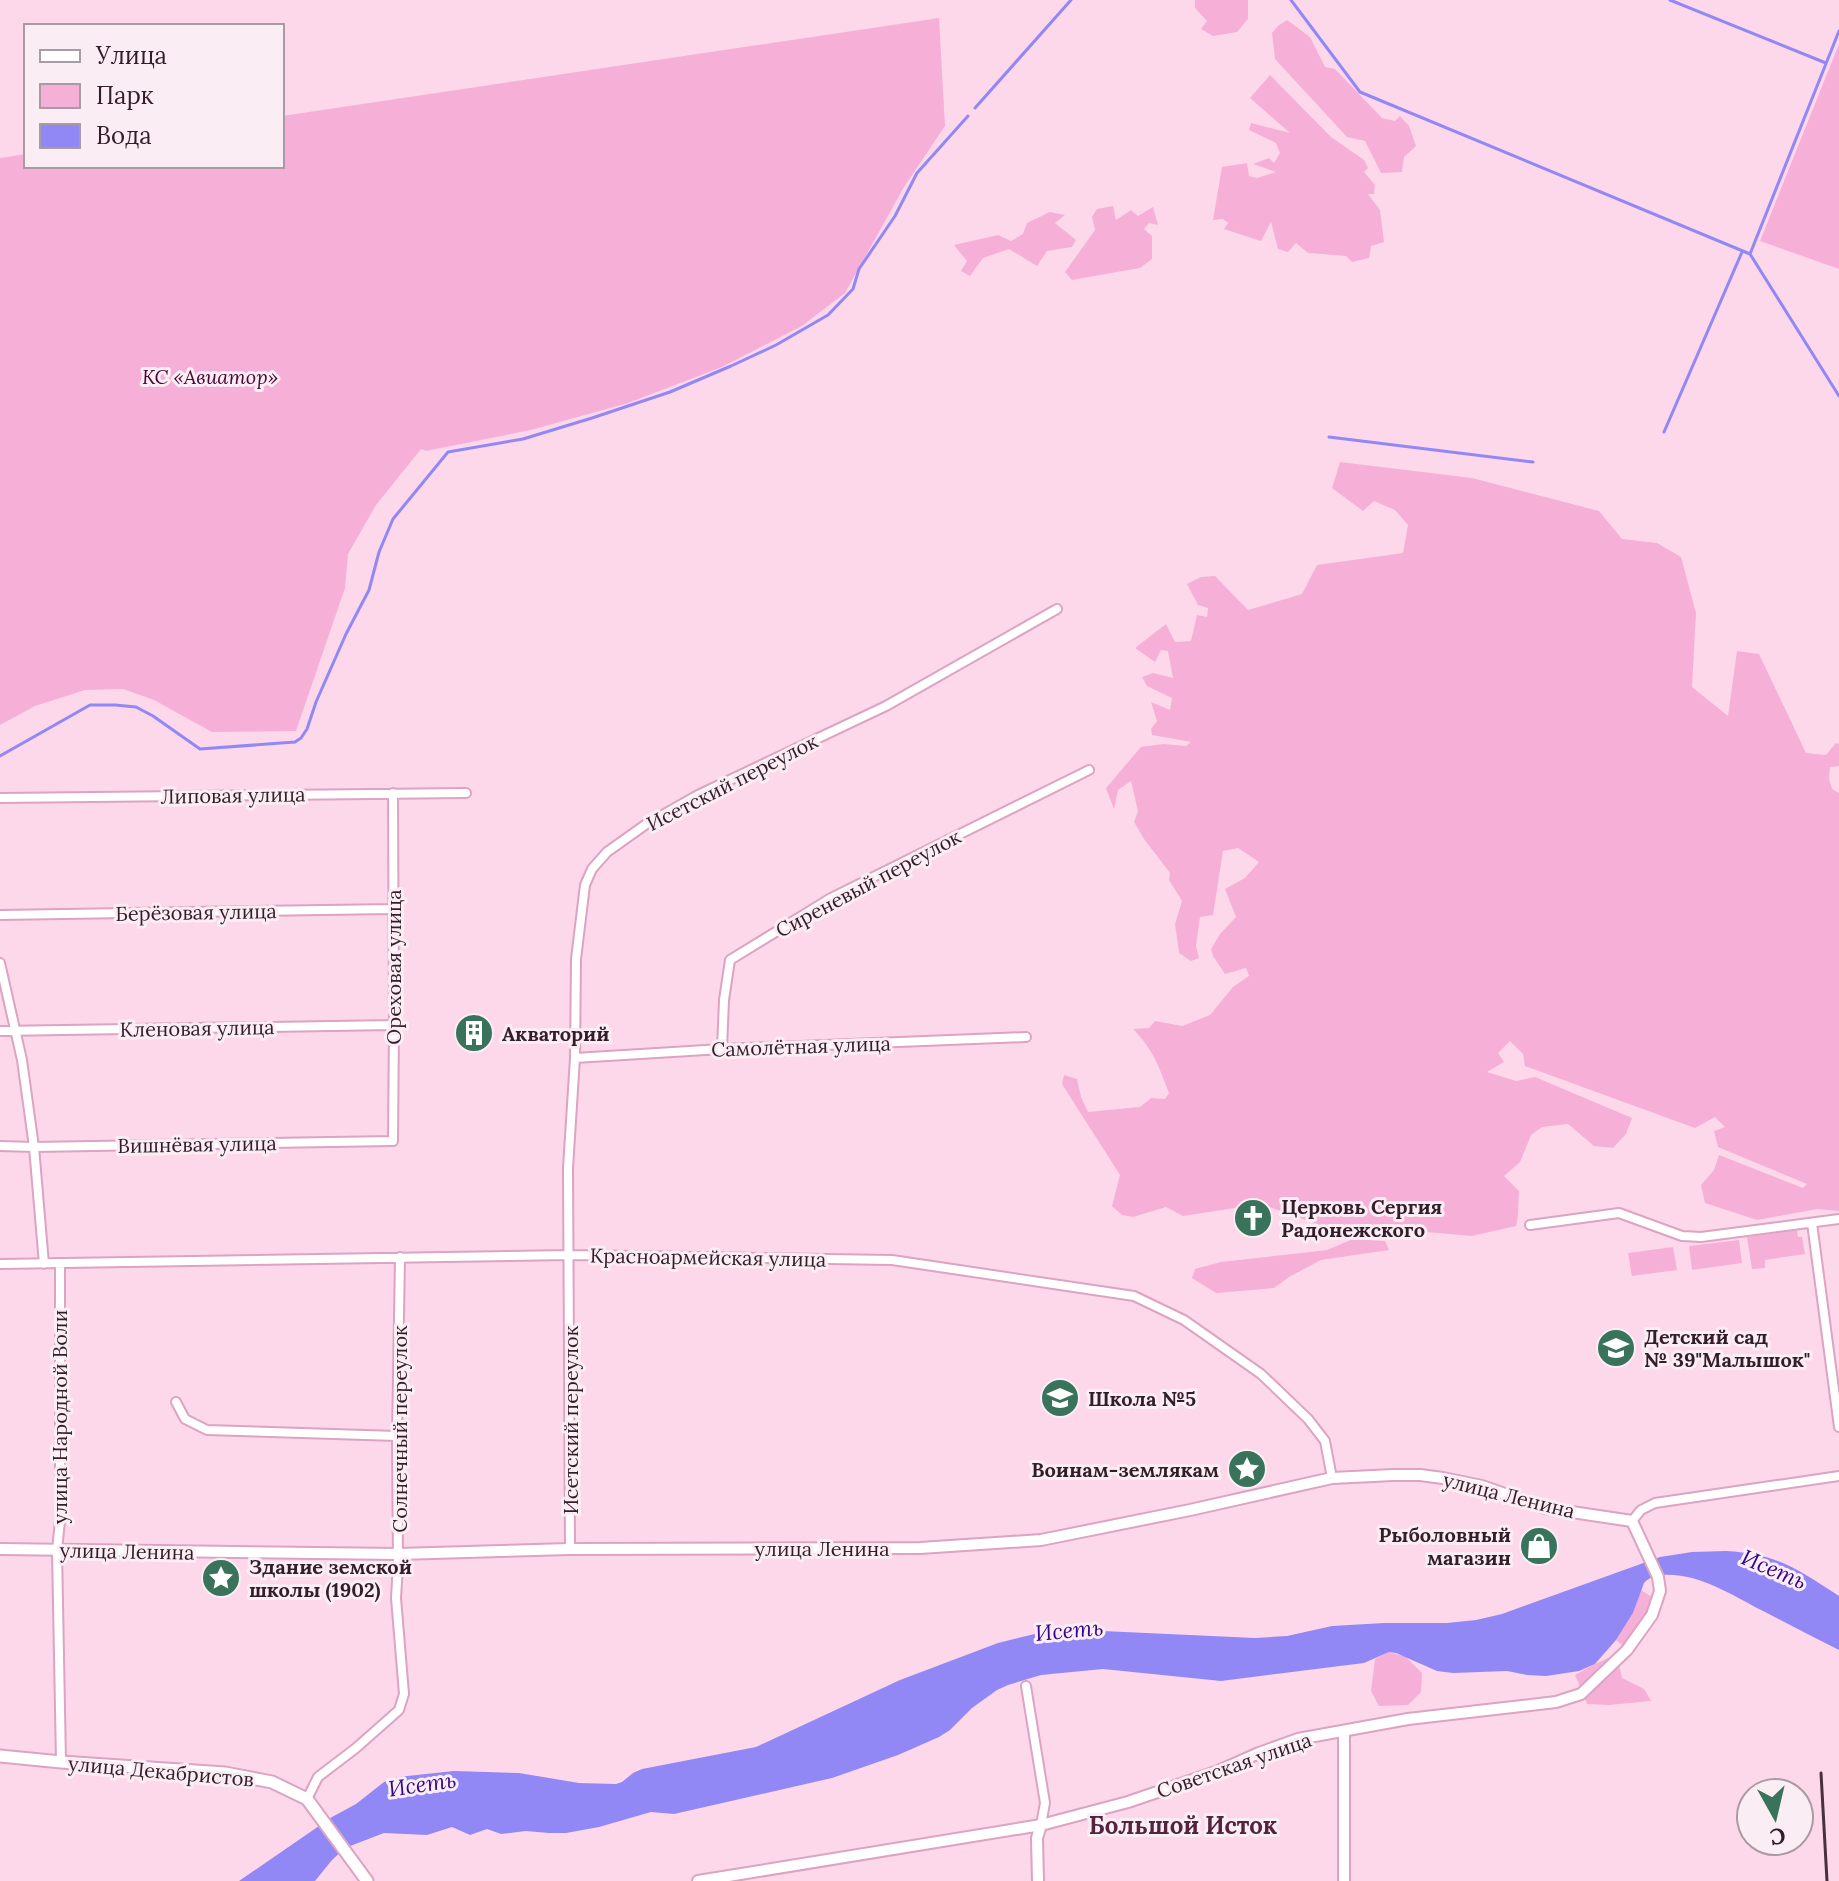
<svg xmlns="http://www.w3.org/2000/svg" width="1839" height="1881" viewBox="0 0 1839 1881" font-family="Lora,serif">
  <rect width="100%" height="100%" fill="#fdd8eb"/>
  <path fill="#f6b0d7" d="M1195,0H1248V19L1237,32L1213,36L1201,29L1207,21L1195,8Z
    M939,18L945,126L904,187L845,293L802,326L722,367L628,403L531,430L426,451L421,449L376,505L348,554L345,588L296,731L212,732L154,700L123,689L85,690L35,706L0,725V158L26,154V166H282V116Z
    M1287,20L1310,37L1325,67L1335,69L1382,118L1395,121L1400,116L1409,126L1416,146L1404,157L1402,172L1381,173L1365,141L1347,137L1275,59L1272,33L1278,26Z
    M1839,44V269L1760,241Z
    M1270,75L1331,137L1364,160L1368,168L1364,172L1375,185L1374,194H1368L1380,210L1384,242L1371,246L1369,258L1352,262L1346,256L1308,253L1296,243L1288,252L1278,249L1271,222L1261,241L1224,229L1228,223L1223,219L1213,220L1222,167L1247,163L1249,176L1257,178L1276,172L1253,164L1269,158L1274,163L1280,153L1276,143L1249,130L1251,123L1290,133L1250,98Z
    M1113,206L1116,220L1131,210L1138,216L1153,207L1158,225L1149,223L1144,229L1152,236V259L1140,268L1072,280L1065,272L1095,230L1092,217L1097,209Z
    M1050,212L1065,215L1055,223L1076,240L1072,247L1047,251L1037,266L1009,249L983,258L970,276L961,271L967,261L954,245L998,235L1011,241L1023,234L1027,223Z
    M1340,462L1472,478L1599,511L1622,539L1657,543L1681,557L1696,613L1692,687L1728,716L1737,651L1759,654L1806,753L1826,755L1836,743L1839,744V766L1830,767L1829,778L1832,789L1839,793V1211L1817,1209L1757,1220L1705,1203L1701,1185L1714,1170L1719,1155L1803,1188L1807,1184L1718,1147L1714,1131L1725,1127L1715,1117L1695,1128L1525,1066L1523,1054L1510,1041L1498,1053L1504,1062L1487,1072L1516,1081L1535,1077L1632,1118L1626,1134L1613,1148L1594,1146L1568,1124L1542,1127L1531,1135L1520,1162L1504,1176L1519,1191L1518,1216L1516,1226L1472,1236L1415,1231L1351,1236L1261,1204L1183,1216L1166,1207L1133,1217L1122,1215L1112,1206L1120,1175L1062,1084L1064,1075L1077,1079L1081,1097L1088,1112L1140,1107L1151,1098L1165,1099L1169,1093C1159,1067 1153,1049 1133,1029L1149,1028L1155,1021L1182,1026L1210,1015L1233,987L1249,976L1246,968L1225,974L1213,956L1211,949L1220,934L1236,917L1225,889L1245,878L1259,862L1238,848L1223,851L1213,915L1200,917L1196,946L1199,958L1191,961L1179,953L1175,924L1182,901L1169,880L1170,873L1144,839L1134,822L1138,811L1131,781L1118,790L1114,809L1106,788L1141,747L1163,744L1186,746L1191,742L1152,735L1151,729L1157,721L1151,702L1170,710L1172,698L1147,686L1142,677L1153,673L1173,678L1168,651L1161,650L1155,662L1135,648L1166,624L1175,642L1191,641L1197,615L1207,617L1208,608L1198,605L1187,584L1201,577L1215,576L1248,610L1302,594L1317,565L1403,553L1408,525L1395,510L1374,501L1363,511L1332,488Z
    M1797,1230L1798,1237H1802L1805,1254L1765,1260V1268L1752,1269L1747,1237Z
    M1353,1239L1385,1241L1389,1250L1321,1260L1289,1277L1274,1288L1216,1293L1192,1278L1195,1269L1221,1262L1327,1250Z
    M1739,1240L1742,1263L1692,1270L1689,1246Z
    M1673,1247L1677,1270L1632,1276L1628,1253Z
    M1641,1590L1655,1599L1633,1645L1623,1646L1616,1640L1633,1613Z
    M1389,1652L1406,1657L1422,1673L1421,1692L1408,1705L1379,1706L1371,1691L1375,1659Z
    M1608,1658L1618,1660L1622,1678L1644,1689L1651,1701L1609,1705L1587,1704L1575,1675L1595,1664Z"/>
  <path fill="#9188f5" d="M1726,1551C1778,1554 1797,1569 1839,1596V1650C1811,1636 1783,1621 1755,1607C1735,1596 1714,1584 1692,1578C1677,1575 1655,1571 1644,1583L1633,1613L1616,1640L1595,1664L1579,1671L1546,1676L1527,1675L1507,1671L1453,1673L1437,1671L1396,1653L1389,1652L1364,1663L1221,1681L1103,1669L1041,1675L1008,1685L997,1690L972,1708L950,1730L939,1737L898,1755L832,1778L674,1814L651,1812L599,1827L566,1833H549L526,1831L501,1834L487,1829L470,1835L452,1827L427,1835L384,1833L345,1848L332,1860L315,1881H239L332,1817L356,1804L384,1782L398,1777L454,1771L519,1773L579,1783L616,1784L622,1782L633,1773L642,1769L756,1747L900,1680L998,1643L1043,1632L1081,1630L1255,1638L1287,1636L1332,1626L1384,1623H1447L1476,1620L1502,1614L1660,1557L1692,1552Z"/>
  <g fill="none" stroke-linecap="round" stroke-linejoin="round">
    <path stroke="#9188f5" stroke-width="3" d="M1291,0L1360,92L1750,254L1839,396
      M1670,0L1826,63
      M975,108L1071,0
      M1750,254L1839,31
      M1664,432L1742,252
      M1329,437L1533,462
      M0,756L90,705H115L136,707L153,716L200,749L295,742L301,738L307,729L316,702L346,634L369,590L379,552L393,519L448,452L523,439L592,418L670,392L731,366L776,345L828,315L853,289L859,269L895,216L917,173L968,116"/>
    <g stroke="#dca3c2" stroke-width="12">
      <path id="minor" d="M0,798L466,793
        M0,915L393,909
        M0,963L22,1060L34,1147L44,1264
        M0,1031L394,1025
        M722,1049L724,1000L730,960L831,898L1089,770
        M575,1058L722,1049L1026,1037
        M0,1146L34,1147L393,1141L394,1025L393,793
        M1812,1223L1839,1427
        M1530,1225L1619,1213L1682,1236L1701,1237L1839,1219
        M0,1264L569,1255L892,1260L1134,1296L1184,1320L1261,1374L1308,1419L1325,1441L1332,1478
        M60,1264V1521L57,1550L61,1762
        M176,1402L185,1419L207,1430L397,1436
        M1632,1521L1641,1510L1655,1503L1839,1476
        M570,1549L568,1168L575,1058L576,959L585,885L592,869L607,852L645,825L698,795L886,706L1057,609
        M1026,1686L1045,1803L1041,1825
        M307,1799L318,1777L356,1748L399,1710L404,1694L396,1598L398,1564L397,1436L400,1257"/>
    </g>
    <g stroke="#dca3c2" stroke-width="14">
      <path id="tertiary" d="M0,1549L398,1554L570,1549L920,1548L1041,1540L1190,1510L1332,1478L1393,1475H1420L1443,1478L1482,1486L1545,1508L1632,1521L1658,1577L1660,1591L1652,1615L1627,1650L1581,1694L1556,1702L1408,1719L1298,1739L1259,1753L1216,1772L1128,1802L1041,1825L698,1881
        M1038,1881L1037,1838L1041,1825
        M1344,1881V1732"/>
    </g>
    <g stroke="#dca3c2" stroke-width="15">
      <path id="secondary" d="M0,1756L61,1762L225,1773L272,1782L307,1799L367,1881"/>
    </g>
    <use href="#minor" stroke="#fff" stroke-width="8"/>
    <use href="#tertiary" stroke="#fff" stroke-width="10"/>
    <use href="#secondary" stroke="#fff" stroke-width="11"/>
    <path stroke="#48303e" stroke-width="3" d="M1821,1773L1827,1881"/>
  </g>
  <defs>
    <g id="building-disc" transform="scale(2)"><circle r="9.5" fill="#3a735c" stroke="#faedf4"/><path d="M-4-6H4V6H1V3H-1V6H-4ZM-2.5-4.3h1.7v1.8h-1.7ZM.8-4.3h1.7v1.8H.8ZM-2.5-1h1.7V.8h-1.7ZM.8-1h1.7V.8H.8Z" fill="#fff"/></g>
    <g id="church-disc" transform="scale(2)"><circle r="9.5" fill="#3a735c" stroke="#faedf4"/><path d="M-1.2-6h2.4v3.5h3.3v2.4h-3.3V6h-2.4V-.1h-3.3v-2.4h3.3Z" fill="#fff"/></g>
    <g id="school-disc" transform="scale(2)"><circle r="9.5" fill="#3a735c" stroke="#faedf4"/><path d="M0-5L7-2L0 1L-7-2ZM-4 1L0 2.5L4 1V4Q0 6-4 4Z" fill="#fff"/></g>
    <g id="sight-disc" transform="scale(2)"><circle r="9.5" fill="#3a735c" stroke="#faedf4"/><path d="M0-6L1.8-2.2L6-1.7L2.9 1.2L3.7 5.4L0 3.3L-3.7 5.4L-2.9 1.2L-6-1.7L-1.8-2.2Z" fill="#fff"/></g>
    <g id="shop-disc" transform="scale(2)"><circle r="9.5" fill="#3a735c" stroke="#faedf4"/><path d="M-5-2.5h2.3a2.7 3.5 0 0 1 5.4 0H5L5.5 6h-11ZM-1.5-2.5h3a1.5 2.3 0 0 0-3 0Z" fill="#fff"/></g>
  </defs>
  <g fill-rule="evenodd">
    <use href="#building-disc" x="474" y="1033"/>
    <use href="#church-disc" x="1253" y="1218"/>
    <use href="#school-disc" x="1616" y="1348"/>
    <use href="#school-disc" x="1060" y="1398"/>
    <use href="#sight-disc" x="1247" y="1469"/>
    <use href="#shop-disc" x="1539" y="1546"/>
    <use href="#sight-disc" x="221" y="1578"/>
  </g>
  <g text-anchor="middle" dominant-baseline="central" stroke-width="6" stroke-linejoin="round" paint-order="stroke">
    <g font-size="20" font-style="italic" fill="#4d0636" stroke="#faedf4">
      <text x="210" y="376">КС «Авиатор»</text>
    </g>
    <g font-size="20" fill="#331d2a" stroke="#faedf4">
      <text transform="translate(732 782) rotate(-27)">Исетский переулок</text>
      <text transform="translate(233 795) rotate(-1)">Липовая улица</text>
      <text transform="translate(868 883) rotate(-28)">Сиреневый переулок</text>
      <text transform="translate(196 912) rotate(-1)">Берёзовая улица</text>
      <text transform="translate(393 967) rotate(-90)">Ореховая улица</text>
      <text transform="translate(197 1028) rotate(-1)">Кленовая улица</text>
      <text transform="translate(801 1046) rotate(-2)">Самолётная улица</text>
      <text transform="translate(197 1144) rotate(-1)">Вишнёвая улица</text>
      <text transform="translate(708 1257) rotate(1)">Красноармейская улица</text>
      <text transform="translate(59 1417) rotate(-90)">улица Народной Воли</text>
      <text transform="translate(570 1420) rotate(-90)">Исетский переулок</text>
      <text transform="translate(399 1429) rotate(-90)">Солнечный переулок</text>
      <text transform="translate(1509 1495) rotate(14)">улица Ленина</text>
      <text x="822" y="1548">улица Ленина</text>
      <text transform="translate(127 1551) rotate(1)">улица Ленина</text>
      <text transform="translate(1234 1765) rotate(-19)">Советская улица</text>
      <text transform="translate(161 1771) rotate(5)">улица Декабристов</text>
    </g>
    <g font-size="20" font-weight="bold" fill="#331d2a" stroke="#faedf4" text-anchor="start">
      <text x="502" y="1033">Акваторий</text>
      <text x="1281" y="1206">Церковь Сергия<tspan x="1281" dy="23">Радонежского</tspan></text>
      <text x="1644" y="1336">Детский сад<tspan x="1644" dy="23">№ 39"Малышок"</tspan></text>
      <text x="1088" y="1398">Школа №5</text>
      <text x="1219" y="1469" text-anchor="end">Воинам-землякам</text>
      <text x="1511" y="1534" text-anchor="end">Рыболовный<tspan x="1511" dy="23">магазин</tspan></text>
      <text x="249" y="1566">Здание земской<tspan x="249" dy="23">школы (1902)</tspan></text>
    </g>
    <g font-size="22" font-style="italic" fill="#35048d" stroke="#faedf4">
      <text transform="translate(1774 1569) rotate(23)">Исеть</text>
      <text transform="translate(1069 1630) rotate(-5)">Исеть</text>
      <text transform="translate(422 1784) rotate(-8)">Исеть</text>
    </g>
    <g font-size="24" font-weight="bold" fill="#522440" stroke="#faedf4">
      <text x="1183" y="1825">Большой Исток</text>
    </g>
  </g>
  <rect x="24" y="24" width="260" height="144" fill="#faedf4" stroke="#aa9aa3" stroke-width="2"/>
  <rect x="40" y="50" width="40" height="12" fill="#ffffff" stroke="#aa9aa3" stroke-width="2"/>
  <text x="96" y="64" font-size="24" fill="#331d2a">Улица</text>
  <rect x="40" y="84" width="40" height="24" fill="#f6b0d7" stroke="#aa9aa3" stroke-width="2"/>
  <text x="96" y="104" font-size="24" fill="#331d2a">Парк</text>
  <rect x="40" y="124" width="40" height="24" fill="#9188f5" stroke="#aa9aa3" stroke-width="2"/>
  <text x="96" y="144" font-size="24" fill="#331d2a">Вода</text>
  <g transform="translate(1775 1817) rotate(172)"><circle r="38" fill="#faedf4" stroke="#aa9aa3" stroke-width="2"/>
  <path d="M0-6L14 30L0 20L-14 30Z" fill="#3a735c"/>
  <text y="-12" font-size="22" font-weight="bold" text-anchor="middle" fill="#331d2a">С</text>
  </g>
</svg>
